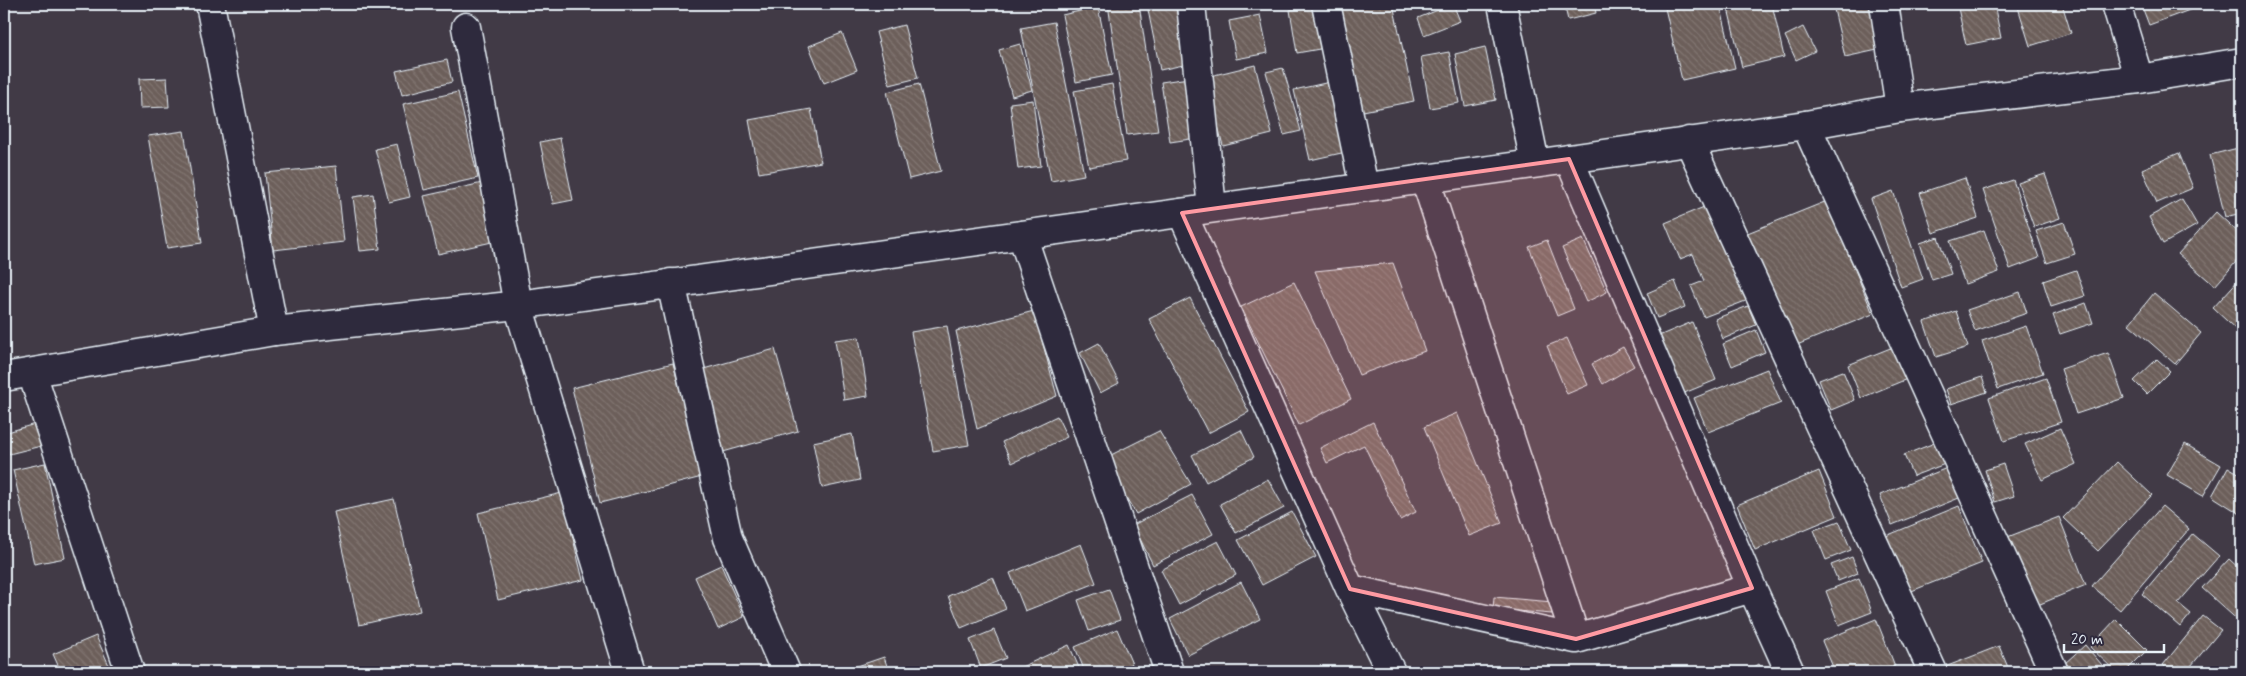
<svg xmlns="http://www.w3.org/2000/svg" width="2246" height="676" viewBox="0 0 2246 676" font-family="Mynerve,sans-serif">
  <defs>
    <pattern id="building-back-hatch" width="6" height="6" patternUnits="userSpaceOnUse" patternTransform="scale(1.25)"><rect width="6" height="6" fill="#6c5e5a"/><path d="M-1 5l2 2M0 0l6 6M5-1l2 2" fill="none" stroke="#817672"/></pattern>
  </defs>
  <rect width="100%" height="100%" fill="#413a46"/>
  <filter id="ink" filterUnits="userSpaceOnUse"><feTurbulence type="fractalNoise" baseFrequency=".02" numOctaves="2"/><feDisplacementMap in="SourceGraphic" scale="10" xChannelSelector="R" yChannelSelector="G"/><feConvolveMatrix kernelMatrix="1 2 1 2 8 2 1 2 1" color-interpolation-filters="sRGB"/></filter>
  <g filter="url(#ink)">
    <path fill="url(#building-back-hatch)" stroke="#e8f1f8" d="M1108,4H1139L1158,131L1127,135Z
      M1324,4L1331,47L1297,53L1290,10Z
      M1336,4H1393L1414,101L1353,113Z
      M1414,4H1437L1416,10Z
      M1453,4L1460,21L1424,35L1418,18Z
      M1564,4H1594L1596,13L1568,20Z
      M1664,4H1720L1735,68L1682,80Z
      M1727,4H1772L1784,57L1742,67Z
      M1837,4H1872L1882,49L1845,57L1833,5Z
      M1905,4H1943V6L1906,10Z
      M1976,4H1994L2001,38L1966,45L1958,8Z
      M2017,4H2062L2071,33L2030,46Z
      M2141,4H2193L2195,8L2149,25Z
      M1175,5L1188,64L1160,70L1148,10Z
      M1098,7L1112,75L1076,82L1062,15Z
      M1260,15L1268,53L1236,59L1229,21Z
      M1054,22L1084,175L1051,181L1021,28Z
      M904,25L918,78L890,85L876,32Z
      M1803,27L1815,51L1796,60L1785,36Z
      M842,33L857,70L824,83L809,46Z
      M1020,44L1032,90L1012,96L999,50Z
      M1485,47L1496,100L1465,106L1455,54Z
      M1449,52L1459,103L1430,108L1421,57Z
      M447,60L452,82L402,95L396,71Z
      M1255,65L1272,134L1223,146L1206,77Z
      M1283,68L1301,131L1284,135L1266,72Z
      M167,78L169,107L140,108L139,79Z
      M1189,78L1197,138L1170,142L1161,82Z
      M1330,82L1346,152L1310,160L1294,90Z
      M919,84L941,171L909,179L887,92Z
      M1112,84L1126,161L1089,167L1074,91Z
      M458,92L478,178L424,190L403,104Z
      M1033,100L1041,166L1018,169L1010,103Z
      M811,109L821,162L759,173L749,120Z
      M184,131L202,243L167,248L148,136Z
      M560,138L573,200L553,204L540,142Z
      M397,144L410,197L389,202L375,149Z
      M2242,147V213L2225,217L2210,155Z
      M2179,153L2193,188L2157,203L2142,169Z
      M336,166L344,242L273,250L265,173Z
      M2045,174L2060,218L2034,227L2018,183Z
      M1965,178L1978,218L1933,233L1920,193Z
      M2013,180L2039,258L2010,269L1983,190Z
      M487,182L501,240L438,254L424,196Z
      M1893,191L1923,279L1901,287L1871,199Z
      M373,194L380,249L360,251L353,197Z
      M2182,199L2197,225L2163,244L2149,217Z
      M1827,201L1873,314L1792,347L1745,234Z
      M1709,205L1748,300L1704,317L1691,286L1704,281L1693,254L1680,259L1665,223Z
      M2216,212L2242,236V255L2215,286L2178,254Z
      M2064,222L2075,254L2047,263L2036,231Z
      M1984,230L1999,272L1965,284L1950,241Z
      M1938,237L1951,274L1932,280L1920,243Z
      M1583,239L1607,292L1586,302L1562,248Z
      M1547,240L1574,309L1557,316L1529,247Z
      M1393,263L1425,351L1359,375L1315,271Z
      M2076,270L2085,296L2051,307L2043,281Z
      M2242,276V335L2213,308Z
      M1675,281L1685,307L1657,318L1647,293Z
      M1294,282L1351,399L1299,425L1241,307Z
      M2020,292L2027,313L1975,331L1967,310Z
      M2154,293L2201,333L2175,364L2129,324Z
      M1190,298L1249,412L1208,433L1149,319Z
      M2086,303L2093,323L2060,334L2053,315Z
      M1748,306L1756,325L1723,339L1715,319Z
      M1034,311L1057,396L977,429L956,331Z
      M1956,311L1968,347L1936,357L1924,322Z
      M1692,322L1716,380L1677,396L1654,338Z
      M947,326L969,445L933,451L911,332Z
      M2026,326L2043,373L1998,389L1982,341Z
      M1756,330L1765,352L1732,366L1723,344Z
      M859,337L868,396L844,400L835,340Z
      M1567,338L1588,385L1567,394L1547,346Z
      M1099,343L1119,383L1100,393L1080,353Z
      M1623,347L1634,366L1603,384L1592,364Z
      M1893,347L1907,379L1861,398L1848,365Z
      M775,349L798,431L723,452L700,370Z
      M2108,353L2124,398L2076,414L2061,369Z
      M2157,359L2170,371L2147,394L2134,381Z
      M673,363L702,477L600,503L572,388Z
      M1767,369L1781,403L1708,432L1694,398Z
      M1843,371L1855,400L1831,410L1819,380Z
      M1982,377L1987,392L1951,404L1946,389Z
      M2046,378L2061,422L2004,441L1989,398Z
      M1457,413L1502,523L1469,536L1424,427Z
      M1057,416L1067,437L1012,463L1002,442Z
      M1373,422L1416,512L1400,520L1364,445L1327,463L1320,448Z
      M35,424L41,446L9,454L4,433Z
      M2060,428L2076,464L2042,480L2025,444Z
      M1241,430L1254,457L1206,482L1192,455Z
      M1159,431L1191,484L1136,514L1103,459Z
      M852,434L860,480L822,488L813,442Z
      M1937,442L1945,464L1913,476L1904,455Z
      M2185,444L2221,465L2203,496L2167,475Z
      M2117,462L2152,495L2098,551L2063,518Z
      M45,463L65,558L34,564L13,470Z
      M2003,464L2014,496L1995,502L1985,470Z
      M2228,467L2242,475V515L2212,496Z
      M1947,468L1959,498L1892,525L1880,495Z
      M1819,471L1837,516L1755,550L1737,505Z
      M1268,479L1284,508L1236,533L1220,504Z
      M562,493L583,580L498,600L478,513Z
      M1192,495L1213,534L1153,565L1133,525Z
      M394,499L420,611L359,625L334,512Z
      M1959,506L1982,563L1909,592L1886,536Z
      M2162,506L2189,529L2120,610L2092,586Z
      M1292,512L1316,557L1262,585L1238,540Z
      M2059,517L2086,585L2033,607L2005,538Z
      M1839,521L1851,550L1826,560L1814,530Z
      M2193,534L2219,556L2178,603L2191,614L2180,627L2142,594Z
      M1218,541L1236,575L1179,605L1161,570Z
      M1081,544L1096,583L1025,611L1010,573Z
      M1852,557L1858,573L1838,581L1831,565Z
      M2229,559L2242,571V624L2202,588Z
      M721,565L744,617L718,629L695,577Z
      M993,577L1006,609L961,628L948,596Z
      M1859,578L1872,612L1839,625L1826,591Z
      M1241,582L1260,619L1188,655L1170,619Z
      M1109,589L1120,620L1089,631L1078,600Z
      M1494,597L1553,602L1552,614L1493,609Z
      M2203,616L2221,630L2186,672H2170L2163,665Z
      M1876,619L1895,666L1878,672H1835L1822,641Z
      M2116,619L2147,650L2125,672H2116L2090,647Z
      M1117,629L1132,664L1111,672H1085L1075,647Z
      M994,630L1006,658L981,668L970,640Z
      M96,636L112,672H61L53,654Z
      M1069,645L1081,672H1011Z
      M2085,645L2108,672H2068L2064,664Z
      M1999,646L2010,672H1947L1945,667Z
      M884,657L889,672H840Z
      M1759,664L1764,672H1746Z"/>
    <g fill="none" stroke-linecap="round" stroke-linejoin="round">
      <g stroke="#e8f1f8" stroke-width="31">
        <path id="street" d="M210,4L274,331
          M1191,4L1212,208
          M1326,4L1364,187
          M1502,4L1535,163
          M1884,4L1900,108
          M2116,4L2139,79
          M466,27L518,305L630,672
          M1806,125L2054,672
          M1689,141L1933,672
          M1569,159L1752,588L1790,672
          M1425,178L1576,639
          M1182,213L1350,589L1391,672
          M1022,235L1169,672
          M671,283L728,538L786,672
          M32,373L130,672
          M1350,589L1576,639L1752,588"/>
      </g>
      <g stroke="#e8f1f8" stroke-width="31">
        <path id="primary" d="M4,377L274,331L518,305L1569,159L1806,125L1900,108L2139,79L2242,62"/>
      </g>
      <use href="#street" stroke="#2f2a3d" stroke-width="28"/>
      <use href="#primary" stroke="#2f2a3d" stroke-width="28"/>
    </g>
  </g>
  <path fill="#ff9aa2" fill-opacity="0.2" stroke="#ff9aa2" stroke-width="4" stroke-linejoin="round" d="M1569,159L1752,588L1576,639L1350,589L1182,213Z"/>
  <rect width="2246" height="676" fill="none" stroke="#2f2a3d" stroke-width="20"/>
  <rect x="10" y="10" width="2226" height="656" fill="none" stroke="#e8f1f8" stroke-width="2" filter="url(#ink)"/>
  <path d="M2064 644v8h100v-8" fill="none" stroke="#e8f1f8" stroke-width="2.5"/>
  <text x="2071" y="644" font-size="15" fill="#e8f1f8" stroke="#2f2a3d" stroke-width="4" paint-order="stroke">20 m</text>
</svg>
